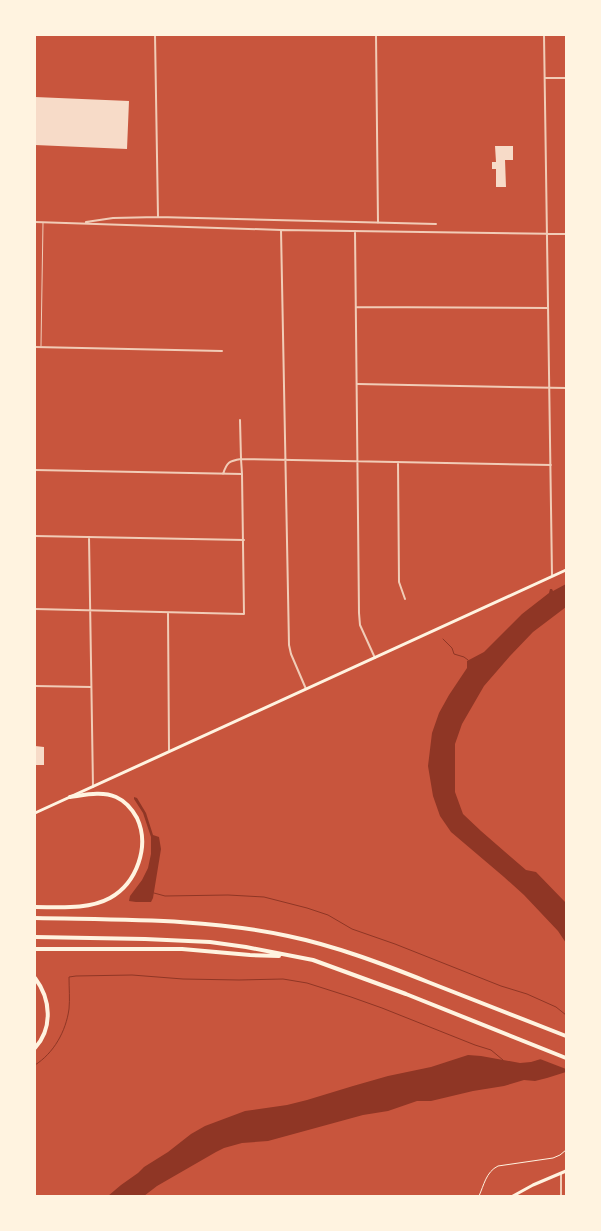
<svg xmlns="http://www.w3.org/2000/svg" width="601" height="1231" viewBox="0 0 601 1231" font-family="'PT Sans Narrow',sans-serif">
  <rect width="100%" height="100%" fill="#c8553d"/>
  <path fill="#8f3625" d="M566,584V607L533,632L510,656L484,686L462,724L455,744V792L463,814L481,831L526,870L536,872L566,903V943L558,931L524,895L504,877L451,832L440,816L433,796L428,766L432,733L439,713L449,695L467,668V661L484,652L522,614L549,593L550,589H552L553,591Z
    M134,797L137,798L146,813L153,835L159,837L161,849L153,898L151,902H136L129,901L130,896L142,880L148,868L151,854V837L143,813L134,799Z
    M566,1046V1072L547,1078L535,1081L524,1080L504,1086L473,1091L431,1101H417L388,1111L363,1115L268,1141L242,1143L224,1148L216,1152L157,1186L144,1196H108L121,1185L138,1173L144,1167L168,1152L191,1134L205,1126L245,1111L287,1105L307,1100L353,1086L388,1076L431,1067L468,1055L481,1056L520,1063L531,1062L541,1059Z"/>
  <path fill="#c8553d" d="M566,1044V1069L540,1059L549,1052Z"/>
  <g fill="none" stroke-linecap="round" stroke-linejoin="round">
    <path stroke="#8f3625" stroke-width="1" d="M443,639L452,648L454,654L464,657L468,660
      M154,893L165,896L228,895L264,897L307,908L328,915L352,929L395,944L501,986L527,994L556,1007L566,1015
      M35,1065C54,1053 66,1031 69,1009C70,999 69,988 69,977L76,976L132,975L183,979L239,980L283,979L307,983L351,997L382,1008L475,1045L491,1050L503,1060"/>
  </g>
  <path fill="#f7dbc8" d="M35,97L129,101L127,149L35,145Z
    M495,146H513V160H505L506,187H496V169H492V162H496Z
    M35,746L44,747V765H35Z"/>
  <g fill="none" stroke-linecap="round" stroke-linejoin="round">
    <path stroke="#fff3e0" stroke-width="1" d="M479,1196C484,1185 486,1172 498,1166L553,1158L560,1155L566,1150"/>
    <path stroke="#f1ccb7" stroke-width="1" d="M41,346L43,223"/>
    <path stroke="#f1ccb7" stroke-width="2" d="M155,35L158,217
      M376,35L378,223
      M544,35L552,575
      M546,78H566
      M35,222L281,230L566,234
      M86,222L113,218L158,217L436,224
      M281,230L289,645L291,654L306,689
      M355,231L359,613L360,625L375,658
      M356,307L548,308
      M35,347L222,351
      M358,384L566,388
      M398,462L399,582L405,599
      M35,470L242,474
      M223,474C227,462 229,461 241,459L551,465
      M35,536L244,540
      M89,537L93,787
      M35,609L244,614L242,474L241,459L240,420
      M168,613L169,750
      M35,686L91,687
      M561,1173V1196"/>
    <path stroke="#fff3e0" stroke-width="3" d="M35,813L566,570
      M513,1196L533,1185L566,1171"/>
    <path stroke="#fff3e0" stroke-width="4" d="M35,907C59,907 88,910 110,898C137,883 150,846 137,818C132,809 125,801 116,797C102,791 85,795 70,797
      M35,918C120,920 205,918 288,936C336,946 383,964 428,982C474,1000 520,1018 566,1036
      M35,937L145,939L210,942L246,947L313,960L406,994L566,1058
      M35,949H182L250,955L279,956
      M35,978C51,999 53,1028 35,1048"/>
  </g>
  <rect width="601" height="1231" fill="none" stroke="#fff3e0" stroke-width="72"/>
</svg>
